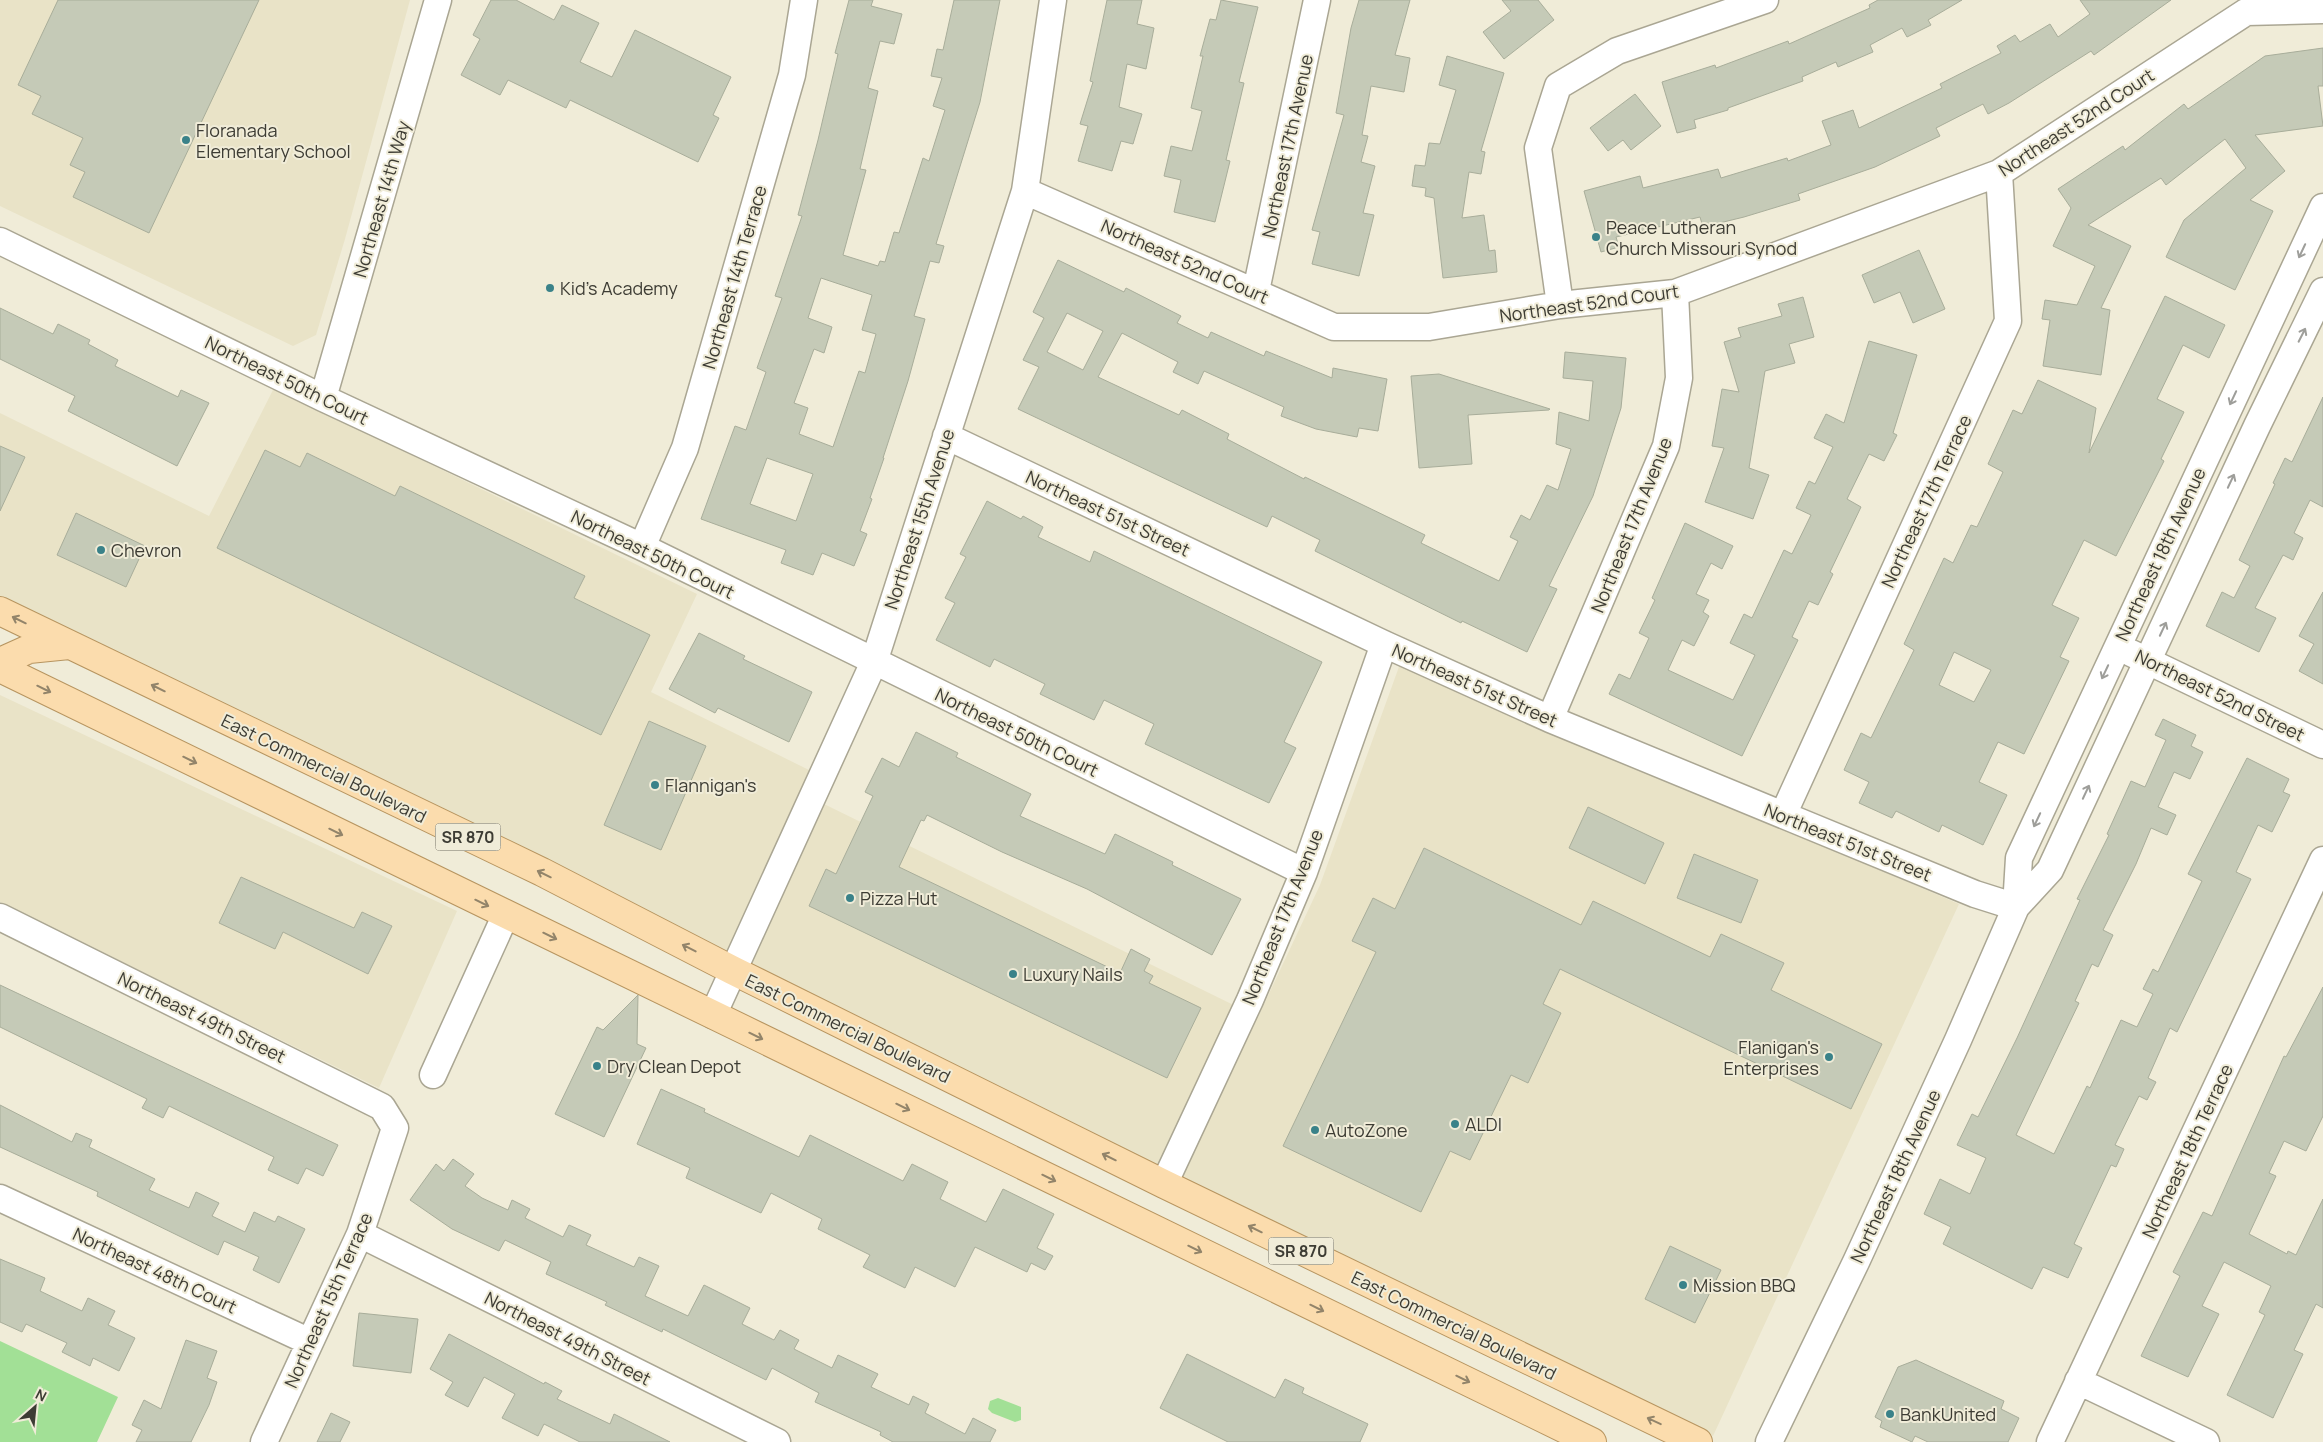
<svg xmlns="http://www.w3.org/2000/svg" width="2323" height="1442" viewBox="0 0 2323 1442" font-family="Manrope,sans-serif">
  <rect width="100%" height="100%" fill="#f0ecd8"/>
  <path fill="#e9e3c7" d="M0,0H410L345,239L316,335L293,346L0,206Z
    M274,388L697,594L651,692L809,770L824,804L1258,1017L1320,885L1400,664L1959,904L1713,1436L1202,1190L0,599V413L209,516Z
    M0,695L457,911L379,1088L0,902Z"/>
  <path fill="#a2e096" d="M0,1341L118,1397L97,1442H0Z
    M998,1398L1021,1407V1420L1015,1422L992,1413L988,1409L990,1401Z"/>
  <path fill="#c5cab7" stroke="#a8ad9a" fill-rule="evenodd" d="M58,0H259L149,233L73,197L85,172L70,165L83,138L32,114L41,96L18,85Z
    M491,0H516L554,20L562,5L599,23L580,62L612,77L635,30L731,77L713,115L719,118L698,162L570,100L566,108L508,80L500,95L461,75L480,39L473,35Z
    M849,0H873L871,6L902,14L894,44L880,41L868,88L878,91L860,169L866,170L843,255L878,266L880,261L885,262L894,232L899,233L923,158L929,161L945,110L933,106L942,78L931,76L937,49L943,50L954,0H1000L980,102L936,244L944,246L939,263L930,261L914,316L925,319L908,381L883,458H884L870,498L872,499L860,531L867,534L854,566L822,553L813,575L781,563L786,550L701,519L735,426L746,430L766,372L757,368L782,298L775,296L802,216L798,215L818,140L838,54L835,53ZM821,278L872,295L862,330L876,334L865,373L859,371L833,447L799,434L808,408L794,403L814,349L824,353L832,327L808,318ZM767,458L813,474L796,521L750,504Z
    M1107,0H1142L1137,24L1154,28L1146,69L1127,64L1119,107L1142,114L1133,144L1121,141L1112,171L1078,161L1088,126L1080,124L1093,82L1090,81Z
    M1221,0L1258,7L1239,82L1244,83L1226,160L1230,161L1215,222L1174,212L1181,180L1164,176L1171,146L1192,151L1202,111L1191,108L1203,56H1200L1210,19L1216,20Z
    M1359,0H1410L1395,55L1410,58L1404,92L1371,86L1362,135L1368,136L1361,162L1375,166L1363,213L1374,215L1359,276L1312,264L1320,232L1312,230L1344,115L1336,113L1351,28Z
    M1502,0H1538L1554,20L1504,59L1483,32L1511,11Z
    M1878,0H1962L1928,20L1931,25L1907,37L1902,28L1870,45L1873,52L1838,67L1836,62L1802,77L1803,81L1728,108V110L1694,120L1696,128L1677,133L1662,82L1715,65L1716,68L1788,41L1789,44L1870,8L1869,5Z
    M2080,0H2171L2094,55L2091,51L2009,103L1988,114L1983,104L1936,128L1940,136L1875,167L1798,194L1800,200L1744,217L1703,227L1700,217L1616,237L1619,247L1601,252L1584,191L1640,176L1643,188L1718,169L1721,178L1787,158L1788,161L1831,145L1822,121L1853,110L1859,128L1942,88L1940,84L2001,53L1997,46L2015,35L2020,42L2050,24L2058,37L2090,14Z
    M2323,48V86H2318L2323,126L2255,135L2285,171L2250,200L2273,211L2235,290L2166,257L2184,220L2246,168L2225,139L2166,185L2161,178L2088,225L2131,246L2101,308L2110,310L2101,375L2043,366L2050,320L2042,319L2045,300L2077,305L2095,266L2053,246L2071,208L2058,189L2123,146L2125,150L2184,104L2188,109L2265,56Z
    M1447,56L1504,73L1481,151L1485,152L1481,174L1469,172L1462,218L1484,215L1489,251L1495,250L1497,272L1443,278L1434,198L1425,196L1426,188L1412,186L1415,165L1425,166L1429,143L1440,144L1456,90L1439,85Z
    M1635,94L1661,126L1631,150L1623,140L1608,151L1590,128Z
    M1919,250L1945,309L1913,323L1900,292L1874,303L1862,275Z
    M1058,260L1124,292L1126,288L1181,316L1177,323L1208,338L1211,332L1264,356L1266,351L1332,378L1333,368L1387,379L1378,431L1359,428L1357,437L1316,429L1281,416L1284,407L1204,371L1198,384L1173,372L1178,362L1122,333L1098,377L1179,415L1182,410L1229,434L1227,439L1304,479L1305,477L1425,535L1421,543L1499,581L1518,541L1510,537L1521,515L1530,520L1547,485L1558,490L1571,449L1556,444L1559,412L1589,421L1593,381L1563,378L1565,352L1626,358L1621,408L1593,496L1549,586L1557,589L1527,652L1462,621L1461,623L1315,551L1320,540L1272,516L1267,527L1018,409L1039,367L1023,360L1044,318L1033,312ZM1067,313L1103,331L1083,370L1047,352Z
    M2165,296L2225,325L2209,358L2183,345L2157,399L2184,412L2161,459L2164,461L2116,556L2084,540L2052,605L2079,618L2060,657L2069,661L2024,754L1998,742L1979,782L2007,795L1983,845L1942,825L1939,832L1896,811L1892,818L1859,803L1869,782L1844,770L1861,733L1871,738L1914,650L1904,644L1944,558L1953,563L1971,525L1977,527L2003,472L1988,464L2013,410L2022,414L2038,380L2096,408L2089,453ZM1954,652L1991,670L1974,702L1939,685Z
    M1803,297L1814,337L1789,344L1795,363L1765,371L1749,468L1769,475L1753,519L1705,502L1724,448L1712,446L1722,389L1739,392L1724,342L1741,337L1738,328L1782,316L1778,304Z
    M0,308L53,334L58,324L90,340L88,344L118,360L115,366L178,397L181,390L209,403L177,466L68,411L75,396L0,359Z
    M1869,341L1917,355L1893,433L1897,435L1884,461L1869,454L1847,499L1861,507L1830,572L1833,574L1818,605L1809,601L1792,637L1798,640L1742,756L1609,694L1619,674L1630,679L1649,638L1639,633L1655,600L1652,598L1685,523L1733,546L1722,569L1711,563L1696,594L1709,600L1703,612L1709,616L1694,646L1682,640L1668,670L1733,700L1755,655L1730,643L1744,614L1752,618L1784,550L1792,554L1811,515L1796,508L1809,481L1815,484L1833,447L1814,438L1826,414L1844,423Z
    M1439,374L1550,409L1549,410L1468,415L1472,464L1419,468L1411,376Z
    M2323,397V507L2310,500L2294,533L2303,538L2293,560L2283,555L2255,608L2276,618L2259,652L2206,626L2222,592L2234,598L2250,566L2239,560L2275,484L2273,483L2285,458L2292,462Z
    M0,446L25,457L0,511Z
    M265,450L300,467L307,453L395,496L400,486L585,576L574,598L650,635L601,735L217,548Z
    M987,501L1021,519L1023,516L1043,527L1038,537L1090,562L1094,551L1322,662L1284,742L1296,748L1269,803L1145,744L1154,724L1104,700L1094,720L1040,694L1045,684L994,659L990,667L936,640L955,603L945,598L966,557L960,554Z
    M76,513L145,546L126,587L57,555Z
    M2323,592V684L2299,671L2314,644L2299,636Z
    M699,633L745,656L743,659L812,692L789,742L718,708L715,713L669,689Z
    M2163,719L2196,735L2191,746L2203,752L2190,779L2174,772L2158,807L2176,815L2167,835L2151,828L2136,864L2103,930L2113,935L2098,967L2092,964L2075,1001L2079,1003L2016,1135L2054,1154L2087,1086L2090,1088L2121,1020L2137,1027L2153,994L2143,989L2153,969L2158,972L2202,881L2188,874L2247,758L2289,779L2283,792L2290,795L2272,832L2258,825L2236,872L2251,879L2177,1032L2170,1028L2148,1078L2156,1082L2147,1100L2139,1096L2115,1145L2124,1149L2116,1167L2111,1165L2074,1244L2082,1248L2068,1278L2043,1267L2032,1289L1943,1244L1951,1227L1924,1214L1940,1179L1970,1194L1986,1158L1957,1145L1972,1114L1978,1117L2017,1038L2080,900L2077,899L2109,835L2107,834L2131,781L2145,787L2166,740L2155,735Z
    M649,721L706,746L661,850L604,825Z
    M916,732L958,753L956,757L1031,794L1020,816L1105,854L1115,834L1173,862L1172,865L1241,899L1212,955L1087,889L1002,852L927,815L924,821L921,820L899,867L1120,973L1131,949L1150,959L1144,971L1153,976L1149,983L1201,1008L1167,1078L809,906L826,869L836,874L873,796L865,792L882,758L899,767Z
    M1588,807L1664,843L1645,884L1569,848Z
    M1424,848L1581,925L1593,901L1710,957L1721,934L1784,963L1771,990L1882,1044L1851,1109L1560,969L1543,1004L1561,1013L1528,1083L1511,1075L1470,1160L1450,1151L1421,1212L1283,1146L1376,952L1352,941L1373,898L1395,909Z
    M1694,854L1758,880L1741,923L1677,898Z
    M241,877L354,928L362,912L392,926L368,974L283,932L275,949L219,923Z
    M0,985L338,1145L323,1176L306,1168L298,1184L268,1170L274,1157L169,1106L163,1118L142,1108L147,1099L0,1027Z
    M2323,987V1116L2306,1151L2284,1141L2269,1173L2276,1176L2249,1234L2287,1254L2288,1251L2296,1255L2323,1199V1308L2316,1304L2294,1350L2303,1354L2273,1418L2227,1395L2265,1315L2259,1312L2271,1286L2224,1262L2202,1306L2219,1314L2188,1377L2141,1356L2180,1276L2173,1272L2203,1212L2212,1216L2284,1056L2286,1057Z
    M638,995L637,1044L646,1048L604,1137L555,1114L597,1027L603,1030Z
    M661,1089L705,1109L704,1112L799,1157L810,1135L903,1181L912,1164L948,1182L940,1199L986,1222L1003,1189L1054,1214L1037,1248L1053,1256L1045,1270L1031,1263L1027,1272L975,1247L955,1287L915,1267L905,1288L863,1267L870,1255L818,1229L822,1219L771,1193L761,1213L686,1178L690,1168L637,1144Z
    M0,1105L72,1142L76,1133L92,1140L89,1147L155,1179L149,1190L189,1208L196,1192L219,1203L212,1216L245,1232L254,1212L275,1222L278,1216L305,1229L279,1283L253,1270L259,1257L224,1241L218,1255L97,1196L98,1192L0,1147Z
    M453,1159L474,1174L465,1186L482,1198L508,1210L512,1200L530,1209L525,1218L563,1237L569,1225L591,1235L586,1245L634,1267L639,1257L659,1266L645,1296L688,1316L704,1285L750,1308L742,1324L774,1340L780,1330L799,1340L794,1349L832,1368L838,1355L878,1374L871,1387L909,1405L913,1396L929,1404L925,1413L965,1434L973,1418L996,1430L990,1442H893L880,1435L881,1432L815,1402L819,1393L772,1368L766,1380L663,1329L662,1332L605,1305L607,1302L546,1274L551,1262L505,1240L499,1251L452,1229L410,1200L436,1164L444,1171Z
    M1670,1246L1721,1270L1695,1323L1645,1299Z
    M0,1259L45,1278L40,1291L82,1311L88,1298L115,1311L108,1325L135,1338L119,1371L93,1358L90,1366L62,1352L67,1343L26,1324L22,1332L0,1322Z
    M359,1313L418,1319L411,1373L353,1366Z
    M449,1334L544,1384L545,1382L562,1391L557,1399L610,1424L614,1414L670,1442H580L544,1424L538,1436L502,1418L515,1394L484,1377L468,1407L445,1395L453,1382L430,1369Z
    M186,1340L217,1351L207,1378L217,1382L209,1405L191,1442H136L142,1430L132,1425L144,1400L161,1409Z
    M1187,1354L1275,1398L1285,1379L1304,1388L1302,1393L1368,1424L1360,1442H1228L1160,1408Z
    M1916,1360L2004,1401L2001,1409L2019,1418L2008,1442H1928L1915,1436L1912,1442L1880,1427L1882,1421L1875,1417L1898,1367Z
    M331,1413L350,1422L340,1442H317Z"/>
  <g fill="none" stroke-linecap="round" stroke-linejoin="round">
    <g stroke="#aaa693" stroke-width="29">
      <path id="minor" d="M1025,191L1334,327H1429L1560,305L1675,293L1999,173L2246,12L2323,10
        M0,241L323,398L642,547L1304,872
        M1256,291L1317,0
        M1560,305L1538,148L1558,86L1617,51L1765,0
        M323,398L438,0
        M946,436L1384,644L1550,719L1975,894L2016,907
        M642,547L685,448L792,75L804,0
        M2131,653L2323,745
        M1550,719L1666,446L1679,378L1675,293
        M1783,815L2008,321L1999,173
        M2016,907L2019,858L2323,207
        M0,917L382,1107L395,1128L360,1234L264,1442
        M713,1015L874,662L1025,191L1053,0
        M433,1075L506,914
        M1164,1184L1250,1000L1304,872L1384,644
        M0,1198L310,1342
        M360,1234L777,1442
        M2078,1381L2206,1442
        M1769,1442L1856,1262L1958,1040L2016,907L2050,870L2257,426L2323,291
        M2050,1442L2323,860"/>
    </g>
    <g stroke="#b79560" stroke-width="30">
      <path id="major" d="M0,611L542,872L732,970L1164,1184L1698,1442
        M0,662L29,649L69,645
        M0,668L1592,1442"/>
    </g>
    <use href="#minor" stroke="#fff" stroke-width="26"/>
    <use href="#major" stroke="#fbdcad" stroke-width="28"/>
  </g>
  <defs><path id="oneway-shaft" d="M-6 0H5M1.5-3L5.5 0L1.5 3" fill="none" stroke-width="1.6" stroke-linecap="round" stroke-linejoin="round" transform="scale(1.25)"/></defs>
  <g stroke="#9e9e9a">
    <use href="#oneway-shaft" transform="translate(2302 251) rotate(115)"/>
    <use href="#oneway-shaft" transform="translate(2302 335) rotate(-63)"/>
    <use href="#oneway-shaft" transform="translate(2233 398) rotate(115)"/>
    <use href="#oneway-shaft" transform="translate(2231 481) rotate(-65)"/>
    <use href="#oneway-shaft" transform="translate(2163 629) rotate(-65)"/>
    <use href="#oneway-shaft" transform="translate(2105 672) rotate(115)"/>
    <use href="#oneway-shaft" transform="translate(2086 792) rotate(-65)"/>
    <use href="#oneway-shaft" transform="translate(2037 820) rotate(115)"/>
  </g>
  <g stroke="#92846a">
    <use href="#oneway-shaft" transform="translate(19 620) rotate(-154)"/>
    <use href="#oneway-shaft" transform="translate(158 688) rotate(-154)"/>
    <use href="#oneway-shaft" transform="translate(44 689) rotate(26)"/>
    <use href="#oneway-shaft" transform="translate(190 760) rotate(26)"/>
    <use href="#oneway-shaft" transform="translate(336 832) rotate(26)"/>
    <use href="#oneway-shaft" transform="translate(544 874) rotate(-154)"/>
    <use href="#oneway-shaft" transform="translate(482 903) rotate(26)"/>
    <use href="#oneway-shaft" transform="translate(550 936) rotate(26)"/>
    <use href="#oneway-shaft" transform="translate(689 948) rotate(-153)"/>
    <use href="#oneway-shaft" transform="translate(756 1036) rotate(26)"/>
    <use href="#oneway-shaft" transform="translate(903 1107) rotate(26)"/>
    <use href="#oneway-shaft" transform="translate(1109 1157) rotate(-154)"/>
    <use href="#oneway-shaft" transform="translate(1049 1178) rotate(26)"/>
    <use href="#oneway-shaft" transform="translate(1255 1229) rotate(-154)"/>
    <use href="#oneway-shaft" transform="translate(1195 1249) rotate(26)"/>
    <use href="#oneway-shaft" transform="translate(1317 1308) rotate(26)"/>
    <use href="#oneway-shaft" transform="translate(1463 1379) rotate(26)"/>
    <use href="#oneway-shaft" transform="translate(1654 1421) rotate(-155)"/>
  </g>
  <g fill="#3a8289" stroke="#f0ecd8" stroke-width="2">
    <circle cx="186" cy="140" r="5"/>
    <circle cx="1596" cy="237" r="5"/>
    <circle cx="550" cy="288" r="5"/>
    <circle cx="101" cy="550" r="5"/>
    <circle cx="655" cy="785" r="5"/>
    <circle cx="850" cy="898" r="5"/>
    <circle cx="1013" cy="974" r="5"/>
    <circle cx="1829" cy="1057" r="5"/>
    <circle cx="597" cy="1066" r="5"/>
    <circle cx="1455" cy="1124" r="5"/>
    <circle cx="1315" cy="1130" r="5"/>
    <circle cx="1683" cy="1285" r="5"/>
    <circle cx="1890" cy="1414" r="5"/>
  </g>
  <g text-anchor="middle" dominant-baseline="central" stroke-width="4" stroke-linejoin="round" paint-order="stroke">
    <g fill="#f0ecd8" stroke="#737165" stroke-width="1">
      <rect x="435.5" y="823.5" width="65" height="27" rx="4"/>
      <rect x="1268.5" y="1237.5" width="65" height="27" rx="4"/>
    </g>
    <g font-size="16" font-weight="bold" fill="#3d3c34">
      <text x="468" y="837">SR 870</text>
      <text x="1301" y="1251">SR 870</text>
    </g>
    <g font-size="18" fill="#3d3c34" stroke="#f0ecd8">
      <text transform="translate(2076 122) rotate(-33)">Northeast 52nd Court</text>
      <text transform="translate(1287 146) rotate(-78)">Northeast 17th Avenue</text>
      <text transform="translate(381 199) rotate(-74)">Northeast 14th Way</text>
      <text transform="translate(1185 261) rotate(24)">Northeast 52nd Court</text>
      <text transform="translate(734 277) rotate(-74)">Northeast 14th Terrace</text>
      <text transform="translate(1589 303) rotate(-8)">Northeast 52nd Court</text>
      <text transform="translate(287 380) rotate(26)">Northeast 50th Court</text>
      <text transform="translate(1926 501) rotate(-65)">Northeast 17th Terrace</text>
      <text transform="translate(1108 513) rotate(25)">Northeast 51st Street</text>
      <text transform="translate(919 519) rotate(-72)">Northeast 15th Avenue</text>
      <text transform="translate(1631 525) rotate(-68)">Northeast 17th Avenue</text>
      <text transform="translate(653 554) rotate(26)">Northeast 50th Court</text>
      <text transform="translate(2160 554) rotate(-65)">Northeast 18th Avenue</text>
      <text transform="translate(1475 685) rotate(24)">Northeast 51st Street</text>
      <text transform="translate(2220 695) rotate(26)">Northeast 52nd Street</text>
      <text transform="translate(1017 732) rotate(26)">Northeast 50th Court</text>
      <text transform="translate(324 768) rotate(26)">East Commercial Boulevard</text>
      <text transform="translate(1848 842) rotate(22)">Northeast 51st Street</text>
      <text transform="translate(1282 917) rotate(-68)">Northeast 17th Avenue</text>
      <text transform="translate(202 1017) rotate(26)">Northeast 49th Street</text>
      <text transform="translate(848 1028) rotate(26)">East Commercial Boulevard</text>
      <text transform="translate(2187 1151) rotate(-65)">Northeast 18th Terrace</text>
      <text transform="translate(1895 1176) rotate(-65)">Northeast 18th Avenue</text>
      <text transform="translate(155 1270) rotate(25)">Northeast 48th Court</text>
      <text transform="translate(328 1300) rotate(-66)">Northeast 15th Terrace</text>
      <text transform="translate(1454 1325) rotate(26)">East Commercial Boulevard</text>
      <text transform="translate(568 1338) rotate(27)">Northeast 49th Street</text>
    </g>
    <g font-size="18" fill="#3d3c34" stroke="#f0ecd8" text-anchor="start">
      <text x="196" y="130">Floranada<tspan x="196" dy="21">Elementary School</tspan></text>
      <text x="1606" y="227">Peace Lutheran<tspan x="1606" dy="21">Church Missouri Synod</tspan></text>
      <text x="560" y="288">Kid's Academy</text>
      <text x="111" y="550">Chevron</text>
      <text x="665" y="785">Flannigan's</text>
      <text x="860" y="898">Pizza Hut</text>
      <text x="1023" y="974">Luxury Nails</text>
      <text x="1819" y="1047" text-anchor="end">Flanigan's<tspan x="1819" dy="21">Enterprises</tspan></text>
      <text x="607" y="1066">Dry Clean Depot</text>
      <text x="1465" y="1124">ALDI</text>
      <text x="1325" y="1130">AutoZone</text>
      <text x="1693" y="1285">Mission BBQ</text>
      <text x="1900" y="1414">BankUnited</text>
    </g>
  </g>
  <g transform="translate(35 1407) rotate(27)" stroke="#f0ecd8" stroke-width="4" paint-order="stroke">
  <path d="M0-4L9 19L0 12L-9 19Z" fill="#3d3c34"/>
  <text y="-8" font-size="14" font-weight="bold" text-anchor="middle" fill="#3d3c34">N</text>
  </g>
</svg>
